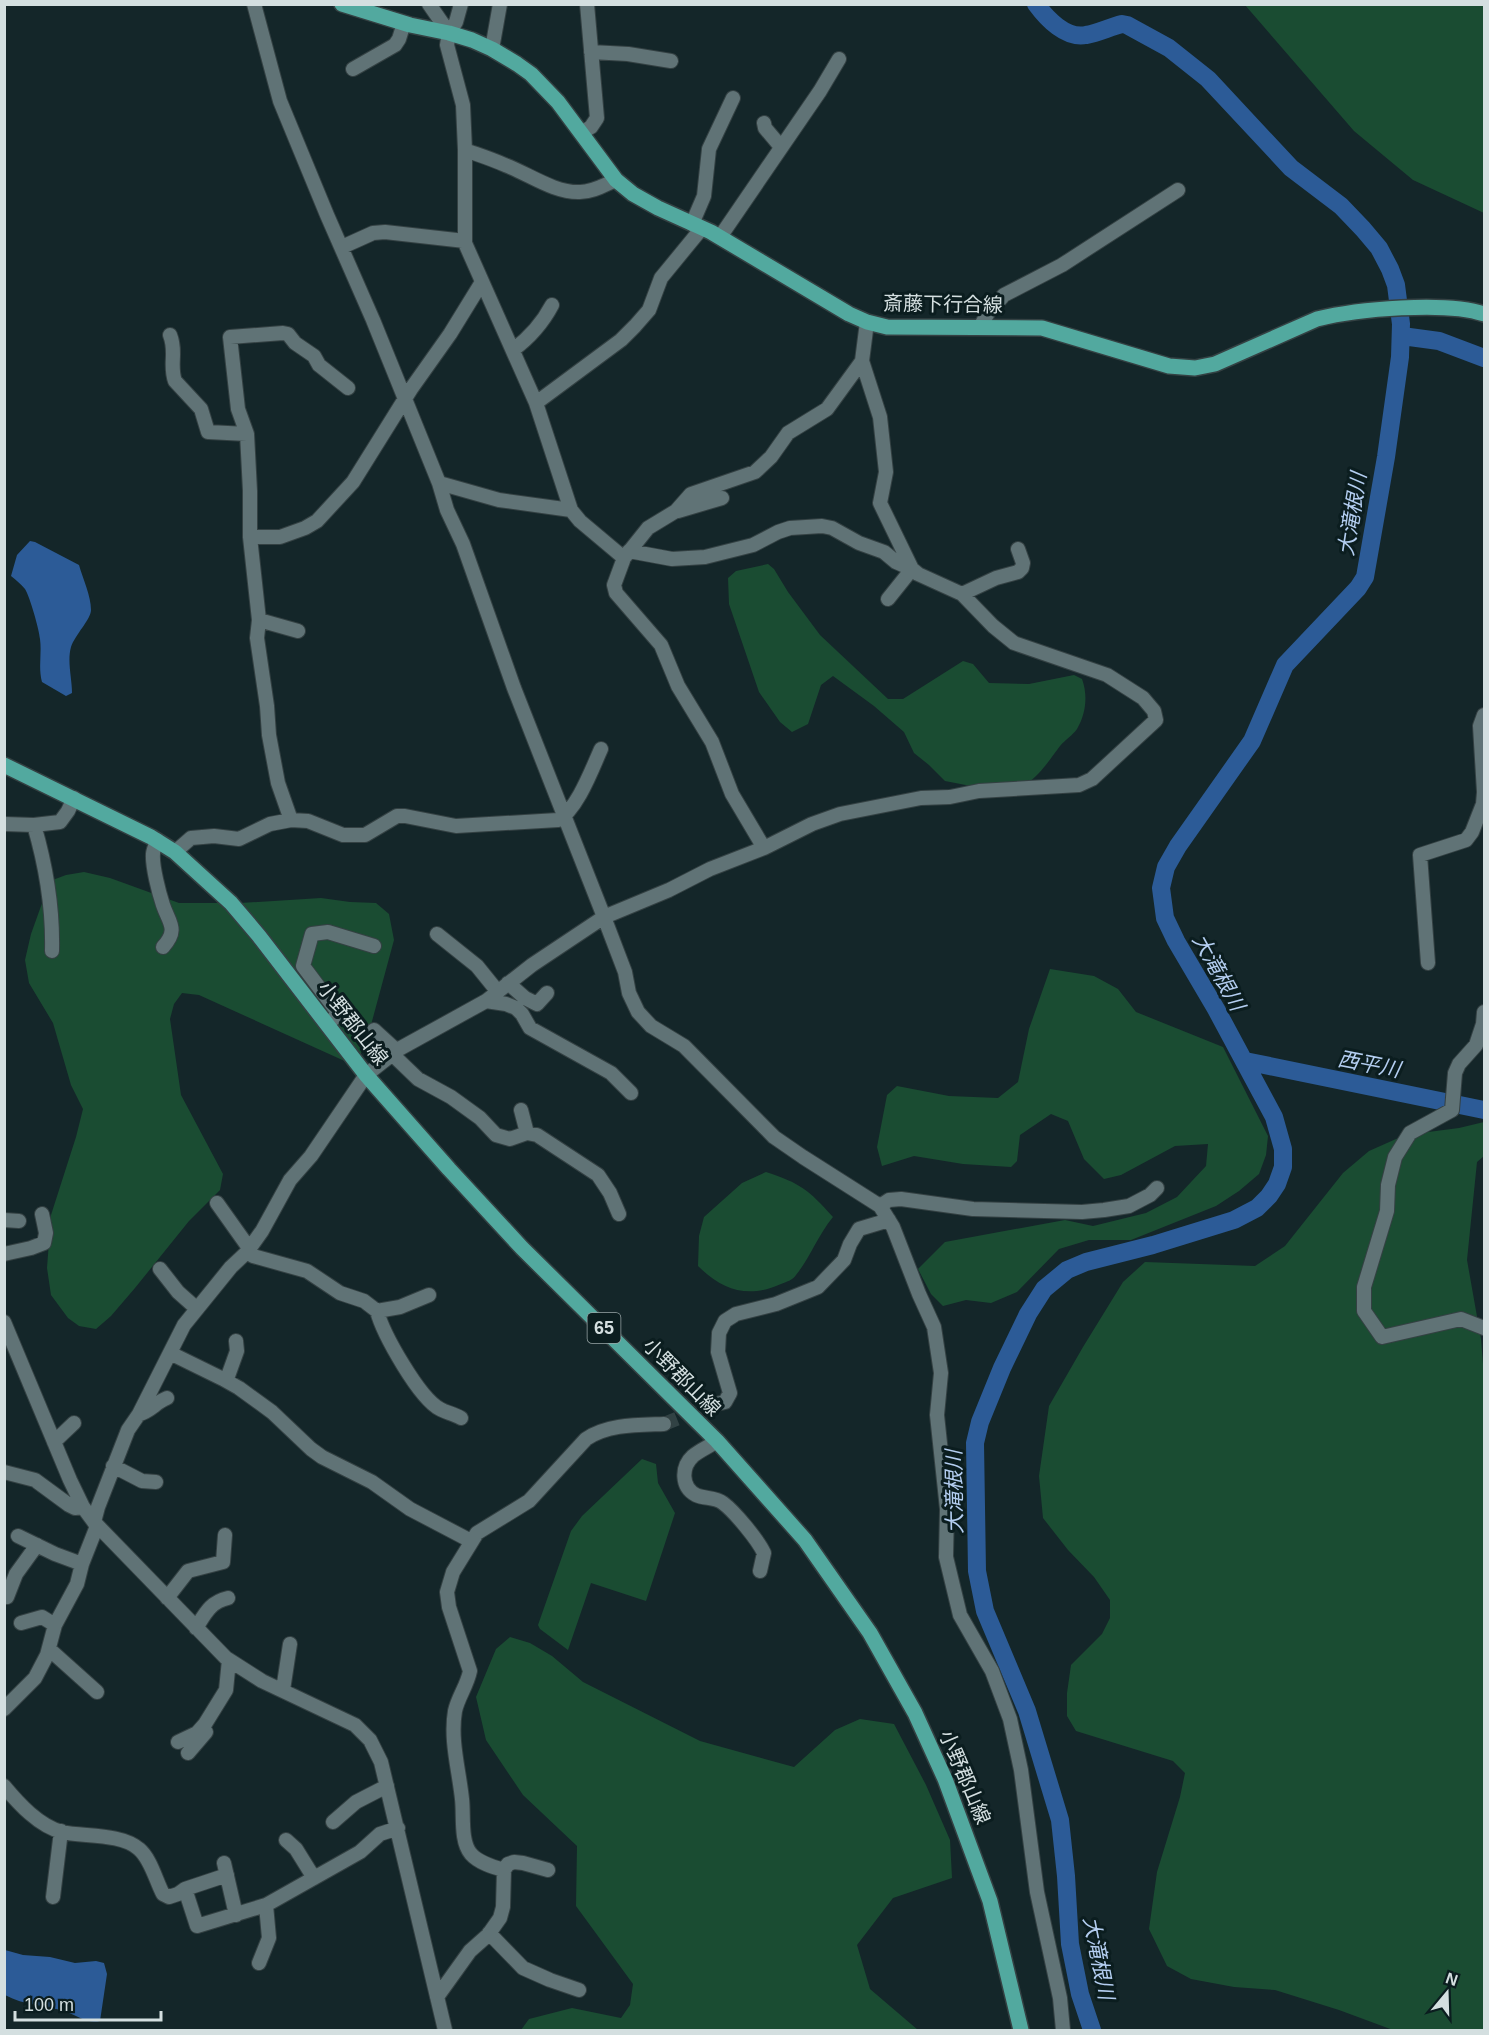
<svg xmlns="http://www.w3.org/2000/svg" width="1489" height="2035" viewBox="0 0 1489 2035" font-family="Arial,'Noto Sans JP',sans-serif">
  <rect width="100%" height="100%" fill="#142629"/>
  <path fill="#1a4c32" d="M1245,5H1484V213L1413,180L1354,131Z
    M768,564L774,569L788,592L820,635L888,699H903L963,661L973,664L989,683L1029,684L1074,675L1082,679C1088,695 1086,714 1077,729C1073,735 1065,740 1060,746C1048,762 1042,772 1026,785L976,787L945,781L929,765L914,753L904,732L874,706L833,676L821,685L808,724L792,732L780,722L759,692L729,604L728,578L736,571Z
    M84,872L110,878L179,903H240L321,898L350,902L376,903L389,914L394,940L368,1036L359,1058L349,1063L199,995L182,993L174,1004L170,1019L181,1095L223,1174L220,1190L189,1221L135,1288L111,1316L96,1329L79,1326L68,1318L51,1295L47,1268L51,1215L76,1137L83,1109L71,1085L53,1023L29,983L25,960L31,934L50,881L66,875Z
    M1050,969L1094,976L1118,989L1136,1012L1223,1047L1268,1136L1266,1155L1259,1174L1239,1191L1216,1206L1131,1240H1089L1059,1249L1017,1292L991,1303L966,1300L943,1306L931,1294L918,1269L945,1242L1065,1220L1093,1226L1146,1213L1177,1197L1206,1166L1208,1144L1175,1146L1121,1175L1104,1179L1084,1159L1068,1121L1051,1114L1020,1135L1017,1161L1011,1167L963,1164L914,1156L882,1166L877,1147L887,1095L897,1086L949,1096L998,1098L1018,1082L1029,1029Z
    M1484,1122V1156L1477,1162L1467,1260L1481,1339L1484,1376V2030H1393L1339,2010L1275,1990L1234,1987L1191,1979L1167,1966L1149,1929L1157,1872L1180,1797L1185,1773L1173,1761L1076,1731L1067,1716V1693L1071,1665L1102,1634L1110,1618V1600L1094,1577L1068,1550L1043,1518L1039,1476L1049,1406L1083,1347L1123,1282L1145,1262L1255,1266L1285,1246L1343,1173L1369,1151L1405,1135L1459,1128Z
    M766,1172C800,1183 809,1190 833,1217C818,1235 810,1258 796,1275C793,1280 786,1282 781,1284C748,1299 722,1290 698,1266L699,1236L704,1217L742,1183Z
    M642,1459L656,1464L658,1483L675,1513L646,1601L591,1583L568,1650L540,1629L538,1625L571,1531L582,1516Z
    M510,1637L530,1643L552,1656L583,1682L700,1741L794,1767L835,1730L860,1719L894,1724L926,1785L950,1840L952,1878L893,1898L857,1945L870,1989L918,2030H521L529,2019L572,2008L621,2018L630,2005L633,1984L576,1906L577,1846L523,1795L486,1740L476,1697L496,1649Z"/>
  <path fill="#2c5b97" d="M30,541L35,542L79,565C83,579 91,596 91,610C91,619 75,635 71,647C67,661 72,679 72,693L66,696L42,682C38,667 42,654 40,639C39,629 30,597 25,589C21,584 16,580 11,576L17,555Z
    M5,1950L23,1955L50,1957L75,1963L96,1961L104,1963L107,1974L100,2021C87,2024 76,2015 64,2011C44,2005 23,2005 5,1995Z"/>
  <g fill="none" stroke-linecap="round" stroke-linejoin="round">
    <path stroke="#2c5b97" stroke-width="18" d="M1036,4C1047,19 1066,39 1086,35C1098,33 1110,27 1122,24L1127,25L1169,48L1208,79L1291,168L1341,206L1363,229L1379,248L1390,269L1396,285L1401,324L1400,357L1386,457L1365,577L1358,588L1285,665L1252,741L1178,846L1166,867L1161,888L1165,918L1176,941L1216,1009L1274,1117L1283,1149V1167L1277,1184L1269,1196L1257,1208L1234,1220L1153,1245L1086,1262L1067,1270L1044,1289L1028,1314L1002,1368L980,1422L975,1443L977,1571L985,1611L1027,1711L1060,1820L1066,1876L1070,1944L1080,1994L1092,2030
      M1402,336L1439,341L1484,358
      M1245,1061L1484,1110"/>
    <path stroke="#314244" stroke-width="14" stroke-dasharray="14 7" stroke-linecap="butt" d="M664,1424L708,1406"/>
    <g stroke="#344143" stroke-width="16">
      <path id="minor" d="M254,4L280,101L327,215L373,320L439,483L447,510L463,544L514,688L604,917L625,972L629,993L638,1012L651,1026L684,1046L774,1137L803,1157L880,1206L893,1227L919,1294L934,1327L941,1373L937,1415L947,1509L946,1557L960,1615L992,1671L1010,1719L1021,1770L1037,1892L1060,1998L1063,2030
        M429,4L449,33
        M461,4L456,22L449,33L447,45L463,105L465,150V243L536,403L571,510L580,521L624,558
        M492,49L500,4
        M591,52L628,54L671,61
        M353,69L395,45L399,39L404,23
        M764,123L765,128L781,147
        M581,133L591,127L597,118L587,4
        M465,150C479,155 492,159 505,165C529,174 554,193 580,192C593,192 604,185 616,180
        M692,224L704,196L709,149L733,98
        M720,237L820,91L839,59
        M342,247L373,233L385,232L465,241
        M980,327L988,313L1004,295L1062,265L1178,190
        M170,335C177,352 169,365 175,381L201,409L208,432L247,434
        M513,350C529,338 542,324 552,305
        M536,403L621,340L635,326L649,310L661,278L702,228
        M439,483L499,500L571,510
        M678,511L722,498
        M250,537H280L305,528L317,521L353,482L411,389L450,334L482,282
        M629,551L672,559L705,557L753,545L778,532L790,528L822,526L832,528L859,543L884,552L896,562L912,569L888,599
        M962,594L996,578L1018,572L1022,568L1023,563L1018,549
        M259,620L298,631
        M291,820L278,783L269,735L267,706L257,638L259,620L250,537V491L247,434L238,409L230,337L283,333L288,334L295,343L314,356L319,365L348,388
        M4,824L34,825L60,822L68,811L74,798
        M34,825C46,866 53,910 52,951
        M157,840C156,845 153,850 153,854C152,866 159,893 163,905C169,923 179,929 163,947
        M764,848L732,794L712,742L678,686L661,645L616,593L614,585L624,558L648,528L676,511L691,494L755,472L771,457L788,433L827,409L862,361
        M175,852L191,838L214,836L239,839L270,824L291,820L308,821L343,835H365L397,816H405L456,826L558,820C577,810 592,769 601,749
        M437,934L477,966L498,992
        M1428,963L1420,855L1466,840L1472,832L1483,804L1484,792L1480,726L1484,715
        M508,983L525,998L537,1004L547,993
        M486,1001L506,1004L516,1008L522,1014L530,1028L611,1073L631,1093
        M1484,1012L1483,1024L1476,1045L1459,1064L1455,1073L1452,1110L1410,1133L1395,1157L1388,1185L1387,1211L1364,1287V1311L1382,1337L1461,1319L1484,1328
        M327,1024L339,1014L303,966L312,934L328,932L374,946
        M374,1030L397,1051
        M392,1054L418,1079L451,1097L480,1118L496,1135L510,1139L527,1133L537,1135L598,1175L610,1193L619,1214
        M521,1110L527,1133
        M217,1203L249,1248
        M880,1206L889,1200L901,1199L973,1209L1082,1212L1104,1210L1129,1206L1150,1195L1157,1188
        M4,1220L19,1221
        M247,1252L253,1256L307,1271L340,1293L364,1301L377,1311L400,1307L429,1295
        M4,1254L31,1248L44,1243L46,1233L42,1214
        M160,1269L178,1292L196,1308
        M377,1311C383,1334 419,1398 440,1409C445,1412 454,1414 461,1418
        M4,1322L70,1480L83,1507L94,1522L226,1658L262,1681L355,1725L370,1740L381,1762L445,2030
        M170,1353L223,1379L228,1376L237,1351L236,1341
        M223,1379L239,1388L272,1412L311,1449L322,1457L372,1482L410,1509L471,1541
        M708,1406L725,1402L730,1393L718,1352L719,1333L725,1321L736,1314L776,1304L818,1287L844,1260L850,1244L859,1229L889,1220
        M139,1414C150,1412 156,1402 167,1398
        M717,1441C710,1446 700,1450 693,1456C681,1467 681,1487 696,1495C705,1499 715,1497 723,1503C735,1512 758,1540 764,1553L760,1571
        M54,1442L74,1423
        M113,1466L142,1481L156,1482
        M4,1472L35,1480L69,1505L75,1508L83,1507
        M94,1522L98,1507L128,1430L139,1414L184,1325L231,1267L247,1252L262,1231L290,1180L311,1156L366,1075L399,1049L486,1001L532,965L604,917L669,890L710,869L764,848L812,824L840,814L921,798L950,797L979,791L1079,785L1092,779L1156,720L1154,711L1143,698L1107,675L1014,643L993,626L962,594L918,574L912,569L880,503L886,472L880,417L862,361L867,322
        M18,1536L55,1554L82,1564
        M7,1597L16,1574L37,1545
        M167,1598L188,1571L223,1562L225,1535
        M21,1623L42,1617L55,1625
        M196,1628C205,1614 210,1602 228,1598
        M49,1649L97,1692
        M283,1690L290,1644
        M4,1709L35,1678L47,1655L55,1625L77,1584L82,1564L97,1526
        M178,1742L197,1733L205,1724L226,1690L229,1660
        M188,1753L206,1732
        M4,1786C19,1804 39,1826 62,1832C83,1837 121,1833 139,1849C151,1859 156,1881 163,1894L169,1897L178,1894L185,1889L197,1926L266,1905L360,1852L380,1834L398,1828
        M333,1822L356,1802L387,1786
        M286,1840L296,1849L314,1878
        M224,1863L236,1915
        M504,1870L508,1864L514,1862L523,1863L548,1870
        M185,1889L227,1875
        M53,1897L61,1831
        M489,1933L523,1968L550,1980L579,1990
        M259,1963L269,1938L266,1905
        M437,1997L470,1951L488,1935L500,1918L503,1907L504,1870C493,1867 479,1863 471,1854C460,1841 464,1815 462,1799C459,1770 450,1740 455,1711C458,1697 467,1686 470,1671L449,1607L447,1592L453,1572L477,1533L529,1501L586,1439C608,1424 638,1425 664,1424"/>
    </g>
    <g stroke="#344143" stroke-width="18">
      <path id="major" d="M342,4L410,25L449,33L472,40L492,49L517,64L531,74L558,102L616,180L633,194L658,208L711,232L849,314L867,322L887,327L1042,328L1169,366L1195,368L1215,364L1317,319C1357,309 1446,301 1484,314
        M4,765L151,837L175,852L231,903L259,936L366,1075L449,1169L522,1248L717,1441L805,1540L870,1633L915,1713L945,1779L990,1901L1021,2030"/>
    </g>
    <use href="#minor" stroke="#607376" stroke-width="14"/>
    <use href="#major" stroke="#52a99f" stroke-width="15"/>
  </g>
  <g text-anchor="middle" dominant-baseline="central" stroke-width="6" stroke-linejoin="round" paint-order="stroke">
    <rect fill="#0b1d1f" stroke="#98a5a6" stroke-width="1.5" x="587.5" y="1313" width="33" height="30" rx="4.5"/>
    <g font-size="18" font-weight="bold" fill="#d4dfe0">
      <text x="604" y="1328">65</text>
    </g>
    <g font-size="20" fill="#d4dfe0" stroke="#0b1d1f">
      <text transform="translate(943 304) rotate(1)">斎藤下行合線</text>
      <text transform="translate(353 1023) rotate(52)">小野郡山線</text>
      <text transform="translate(682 1377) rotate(45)">小野郡山線</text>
      <text transform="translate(965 1777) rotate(67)">小野郡山線</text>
    </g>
    <g font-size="21" font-style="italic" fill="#b4cef1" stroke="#0b1d1f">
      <text transform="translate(1352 514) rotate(-81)">大滝根川</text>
      <text transform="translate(1219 972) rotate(61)">大滝根川</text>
      <text transform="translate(1369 1064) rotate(11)">西平川</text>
      <text transform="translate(954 1492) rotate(-91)">大滝根川</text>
      <text transform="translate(1099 1958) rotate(79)">大滝根川</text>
    </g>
  </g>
  <rect width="1489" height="2035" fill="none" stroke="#d4dfe0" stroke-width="12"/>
  <g transform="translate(1447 1993) rotate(19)" stroke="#0b1d1f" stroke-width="4.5" paint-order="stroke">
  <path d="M0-4.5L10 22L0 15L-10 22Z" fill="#d4dfe0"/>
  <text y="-9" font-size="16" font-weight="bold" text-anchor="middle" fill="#d4dfe0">N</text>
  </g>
  <path d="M15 2011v9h146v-9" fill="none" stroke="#d4dfe0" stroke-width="3"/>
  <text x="24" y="2011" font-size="18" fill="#d4dfe0" stroke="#0b1d1f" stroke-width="4.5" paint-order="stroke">100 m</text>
</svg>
